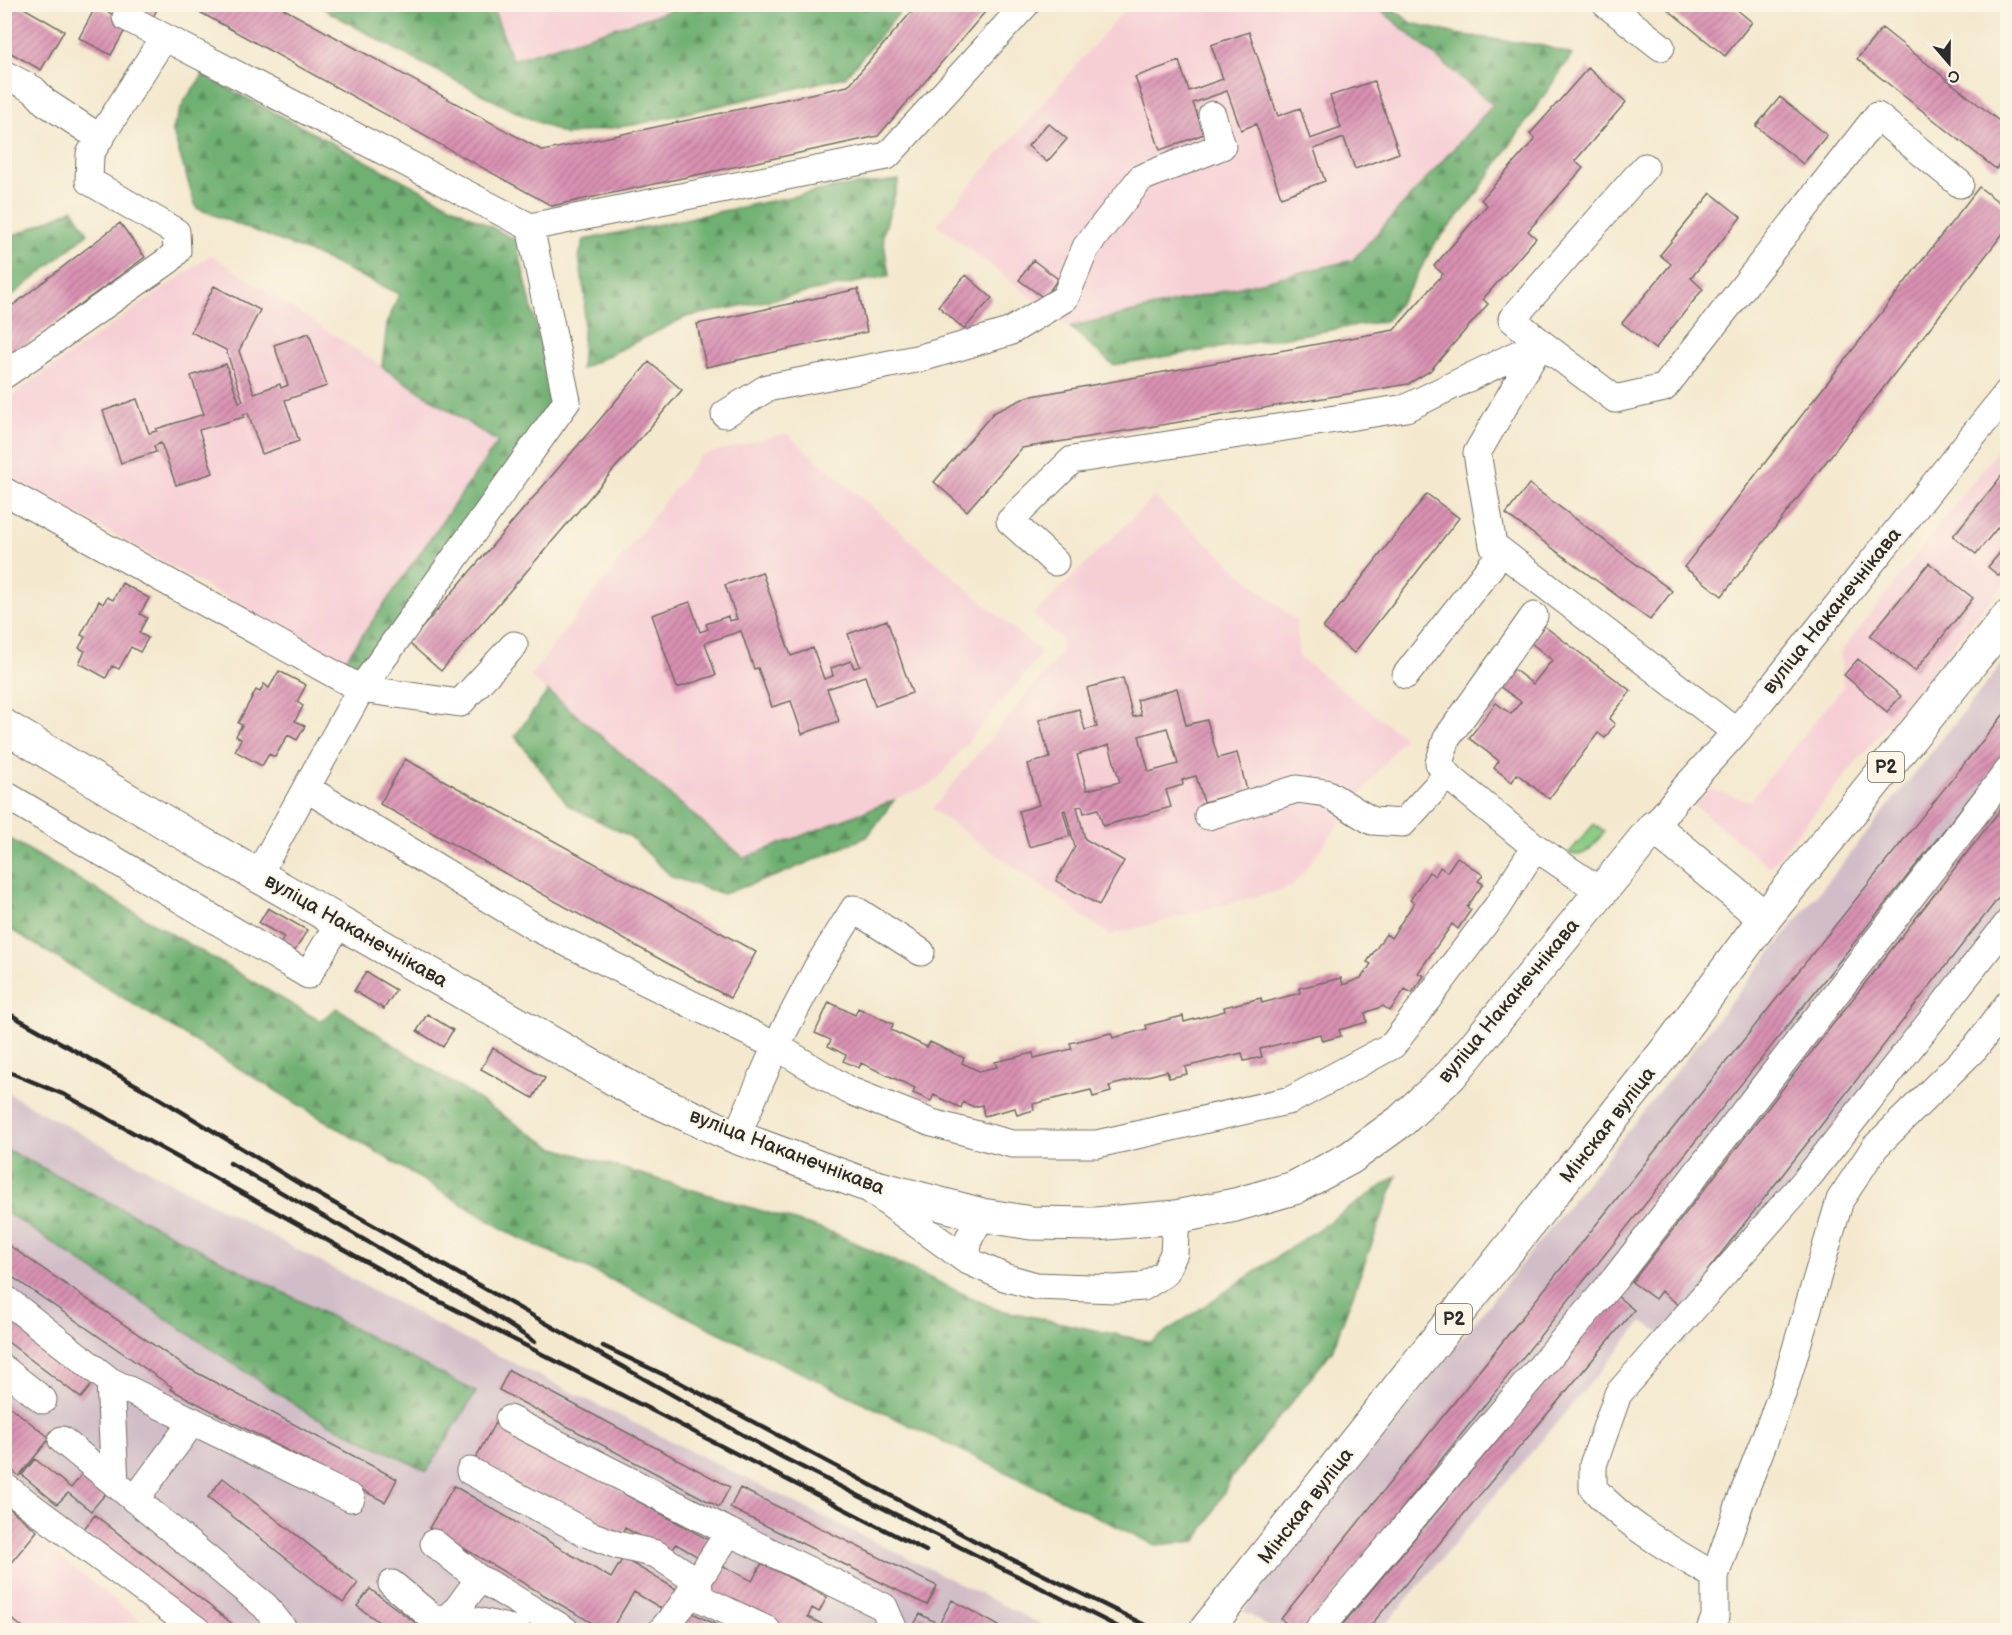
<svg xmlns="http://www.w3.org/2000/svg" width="2012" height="1635" viewBox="0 0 2012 1635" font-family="'Balsamiq Sans',sans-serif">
  <defs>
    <pattern id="grass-tufts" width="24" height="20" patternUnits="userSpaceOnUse" patternTransform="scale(1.5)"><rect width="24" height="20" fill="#8acd85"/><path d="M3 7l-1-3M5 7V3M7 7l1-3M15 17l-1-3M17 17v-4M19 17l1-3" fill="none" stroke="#77b073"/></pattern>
    <pattern id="forest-firs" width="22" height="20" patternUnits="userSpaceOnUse" patternTransform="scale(1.5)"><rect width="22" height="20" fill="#6fb072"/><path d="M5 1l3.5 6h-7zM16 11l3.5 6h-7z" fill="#5b8f5e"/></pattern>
    <pattern id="building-hatch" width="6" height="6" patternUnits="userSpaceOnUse" patternTransform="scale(1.5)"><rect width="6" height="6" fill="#d991b2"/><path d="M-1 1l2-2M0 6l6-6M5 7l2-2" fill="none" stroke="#b07791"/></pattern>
  </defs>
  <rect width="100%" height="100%" fill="#fcf5e5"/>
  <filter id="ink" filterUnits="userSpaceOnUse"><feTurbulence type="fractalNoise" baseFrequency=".0167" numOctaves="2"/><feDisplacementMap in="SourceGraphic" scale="12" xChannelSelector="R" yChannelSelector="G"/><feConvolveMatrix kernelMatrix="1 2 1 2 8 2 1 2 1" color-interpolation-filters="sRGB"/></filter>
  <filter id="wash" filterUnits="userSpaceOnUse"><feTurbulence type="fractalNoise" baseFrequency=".008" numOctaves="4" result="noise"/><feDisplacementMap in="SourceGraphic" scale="24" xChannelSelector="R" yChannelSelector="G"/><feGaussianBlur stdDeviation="1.35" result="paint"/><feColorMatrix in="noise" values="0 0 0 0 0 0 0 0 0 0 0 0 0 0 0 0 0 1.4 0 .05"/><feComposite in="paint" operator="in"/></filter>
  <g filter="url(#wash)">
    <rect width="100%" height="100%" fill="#f4e9cf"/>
    <path fill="#f6cfd5" d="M492,4L688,5L512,60Z
      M1129,5H1375L1494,105L1353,260L1070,327L937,224Z
      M211,255L498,442L343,663L5,473L4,401Z
      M786,433L1042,653L933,784L744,859L530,676L700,456Z
      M2007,438V580L1770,867L1693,804L1710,789L1750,801L1843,687L1840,653Z
      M1154,497L1296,621L1299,657L1404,737L1292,887L1110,935L932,809L1062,652L1061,638L1033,615Z
      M5,1514L153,1630H5Z"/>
    <path fill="#d1bdc8" d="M2007,658V942L1682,1344L1642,1322L1381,1630H1274L1243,1611Z
      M4,1090L35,1109L466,1340L1041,1624L1038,1630H180L5,1491Z"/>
    <path fill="url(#grass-tufts)" stroke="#5a7c58" stroke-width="1.5" d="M1594,824L1604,832C1596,842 1585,861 1569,853Z"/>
    <path fill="url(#forest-firs)" stroke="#4d6e4e" stroke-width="1.5" d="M317,5H492L512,60L688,5H906L845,77L638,124L566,135L518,113L395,49Z
      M1375,5H1388L1412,23L1456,34L1544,46L1572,55L1473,199L1433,246L1410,288L1386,321L1113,365L1070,327L1353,260L1493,105Z
      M203,75L516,240L554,404L359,676L343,663L498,442L382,367L387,324L399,294L316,255L196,208L172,129L185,100Z
      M899,180L883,235L889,276L686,317L581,369L585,297L579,257L584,240L833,188Z
      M73,209L88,233L42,272L5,301V238L27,230Z
      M548,691L744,858L894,800L867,837L781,874L723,894L672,877L631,837L569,806L515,736Z
      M5,836L320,1021L337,1008L552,1147L834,1233L996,1309L1151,1342L1397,1176L1332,1351L1232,1477L1197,1541L1155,1545L595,1272L513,1235L5,926Z
      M4,1148L476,1392L427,1471L306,1412L5,1211Z"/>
    <g id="blocks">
      <path fill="url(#building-hatch)" fill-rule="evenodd" d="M4,4H17L64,31L41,70L4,49Z
        M140,4H160L153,17L138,8Z
        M185,4H275L543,151L848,86L918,4H992L878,136L552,206Z
        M1661,4H1730L1752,22L1725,56Z
        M96,6L129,23L111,55L79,38Z
        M1882,28L2008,128V154L1996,169L1857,59Z
        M1249,32L1278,116L1300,108L1310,139L1341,128L1330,96L1374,81L1399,153L1355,169L1344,138L1314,149L1325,181L1281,197L1256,124L1241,130L1227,91L1193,103L1204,134L1160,150L1135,77L1179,61L1189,91L1223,79L1211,45Z
        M1588,68L1626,102L1575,161L1583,168L1528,231L1536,238L1483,299L1488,304L1430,371L1408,384L1022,448L967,511L934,482L993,413L1027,397L1394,330L1443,274L1434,266L1487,205L1481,200L1535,139L1530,134Z
        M1780,97L1827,135L1803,164L1756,126Z
        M1048,123L1067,139L1047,162L1028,146Z
        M1979,187L2008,209V227L1722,596L1684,567Z
        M1711,193L1741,217L1691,278L1703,289L1655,349L1622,323L1671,264L1660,255Z
        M120,223L145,257L4,360V312Z
        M1033,260L1058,279L1044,298L1019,280Z
        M966,275L992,298L964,329L938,306Z
        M214,286L260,310L239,351L254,393L280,384L281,388L288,385L274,345L309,333L327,386L285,400L299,441L262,454L248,413L243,415L244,417L199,430L213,473L176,485L161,443L154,446L156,452L121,463L103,411L137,399L149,433L157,431L156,429L204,414L191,376L226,364L239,402L243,401L226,350L191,332Z
        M858,289L867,332L706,367L697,324Z
        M649,362L682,390L441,671L409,643Z
        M2008,468V515L1976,554L1953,536Z
        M1529,484L1672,591L1650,620L1506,514Z
        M1427,494L1459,518L1354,653L1323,628Z
        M2008,543V565L1999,576L1988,567Z
        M1929,563L1973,598L1915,671L1870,636Z
        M762,572L791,656L813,648L824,679L833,676L831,668L851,661L854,668L860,666L848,634L887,620L912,693L875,706L865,676L827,689L839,721L802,734L791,701L772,707L758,668L754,669L741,631L705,643L716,675L677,688L652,615L690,602L700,632L708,629L706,624L728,616L729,621L737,619L725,585Z
        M122,583L149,598L140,614L147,618L139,633L148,638L140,652L131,647L119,669L112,666L106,678L79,663L85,651L79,648L85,637L81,635L99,601L103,604L107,597L113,600Z
        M1544,626L1631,691L1609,719L1615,724L1605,738L1598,733L1549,799L1517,774L1512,782L1494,768L1499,761L1469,738L1496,703L1511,714L1521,702L1499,686L1512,668L1533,684L1552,660L1531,643Z
        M1858,659L1901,696L1887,712L1844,675Z
        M279,671L306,685L297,702L303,706L295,721L305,726L297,740L288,735L275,757L269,754L262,766L235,751L241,739L236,736L242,725L238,723L256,690L260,692L264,684L269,688Z
        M1123,678L1133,717L1141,715L1137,700L1177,688L1186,725L1207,720L1218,758L1237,753L1247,790L1204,802L1196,776L1182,780L1183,785L1166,790L1171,807L1103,826L1098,809L1084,813L1082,806L1077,807L1085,839L1124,861L1099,905L1056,881L1075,847L1065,810L1063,811L1070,836L1029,847L1019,811L1039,805L1028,764L1050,758L1039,720L1079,709L1085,730L1097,727L1087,688ZM1167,728L1178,764L1149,772L1139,736ZM1109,745L1120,782L1087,790L1077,755Z
        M2008,709V750L1305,1630H1295L1281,1619Z
        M405,759L756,952L730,998L380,804Z
        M2008,800V886L1680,1306L1661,1291L1655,1299L1632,1282Z
        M1457,857L1483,875L1478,881L1483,884L1467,907L1471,910L1458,929L1452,924L1418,973L1424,976L1412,993L1405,989L1390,1011L1383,1006L1365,1013L1367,1022L1339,1030L1341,1036L1322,1041L1320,1034L1260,1049L1262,1057L1244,1061L1242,1053L1185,1067L1187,1074L1169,1078L1167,1071L1109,1086L1111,1092L1093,1097L1091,1090L1033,1104L1034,1110L1017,1115L1015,1108L984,1116L982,1105L974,1107L963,1102L961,1108L934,1095L931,1101L913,1093L915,1088L861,1063L859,1068L843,1061L846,1055L828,1046L831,1040L815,1033L829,1002L855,1015L858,1008L893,1024L891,1030L927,1047L930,1042L964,1058L962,1063L979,1071L997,1067L995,1062L1033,1053L1034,1058L1072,1049L1070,1043L1111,1033L1113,1038L1147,1029L1146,1025L1183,1016L1184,1022L1225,1011L1224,1007L1261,998L1262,1003L1300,993L1299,988L1341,978L1343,985L1361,978L1371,964L1367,962L1386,934L1391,938L1414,903L1410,900L1429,872L1435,876L1440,867L1447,872Z
        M268,908L307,930L292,956L278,948L284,937L259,923Z
        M366,972L396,990L384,1009L354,991Z
        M427,1014L453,1030L443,1047L417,1031Z
        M493,1048L545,1078L533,1098L481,1069Z
        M4,1242L186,1367L397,1479L385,1502L170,1389L172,1387L4,1271Z
        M1617,1296L1634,1310L1367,1630H1338Z
        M4,1312L94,1382L81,1398L4,1339Z
        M509,1370L730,1487L719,1507L499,1390Z
        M4,1402L50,1438L19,1476L4,1464Z
        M495,1423L709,1540L700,1558L676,1544L671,1553L625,1528L620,1538L475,1459Z
        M35,1459L71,1488L83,1473L107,1492L91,1511L68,1493L57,1504L22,1475Z
        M223,1478L358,1583L343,1603L208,1497Z
        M454,1486L611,1578L623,1558L681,1592L669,1613L634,1592L611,1630H604L429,1528Z
        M740,1488L937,1586L927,1605L730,1508Z
        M4,1504L37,1531L4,1571Z
        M95,1515L240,1630H210L83,1530Z
        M762,1563L827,1597L819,1612L812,1608L808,1617L833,1630H788L708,1589L721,1565L752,1581Z
        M370,1589L421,1627L419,1630H390L357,1606Z
        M952,1600L999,1626L996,1630H911L920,1614L939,1624Z
        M691,1612L726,1630H681Z
        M4,1613L26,1630H4Z"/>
    </g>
  </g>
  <g filter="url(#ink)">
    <use href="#blocks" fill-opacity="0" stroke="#716e64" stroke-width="1.5"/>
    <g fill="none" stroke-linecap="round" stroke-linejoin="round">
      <g stroke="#716e64" stroke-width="29">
        <path id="minor" d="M132,4L126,17L164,37
          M1606,4L1661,47
          M4,74L34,90L45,102L100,138
          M4,375L169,260L177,251L176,232L89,181L90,154L164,37L530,227L887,156L1026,4
          M725,414L767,388L921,358L1009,332L1065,298L1086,247L1141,178L1222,146L1212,115
          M4,491L361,689L460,703L514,645
          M1055,562L1010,521L1072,460L1406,408L1541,343L1512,319L1645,167
          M1406,675L1502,552
          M1736,732L1493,545L1477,453L1541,343L1615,399L1664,388L1877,116L1960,184
          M1447,775L1439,763L1447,738L1534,616
          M306,788L535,927L776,1046L848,1090L932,1123L1012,1144H1097L1291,1100L1393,1045L1497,907L1535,847
          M4,794L308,975L340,921
          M1208,816L1297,789L1326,793L1372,821L1403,823L1447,775L1535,847L1600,891
          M1654,827L1683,790L1736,732L2008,392
          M258,875L361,689L567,401L530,227
          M736,1137L776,1046L817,968L854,909L921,952
          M868,1188L966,1260L1004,1277L1036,1286L1115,1289L1143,1287L1165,1273L1174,1253L1176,1217
          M966,1260L969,1238L982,1215
          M4,1298L110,1381L115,1484
          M4,1369L43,1400
          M110,1381L351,1498
          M509,1419L729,1532
          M62,1440L265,1606L284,1630
          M470,1471L588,1534L617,1545L656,1554L698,1582L700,1598L767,1630
          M4,1486L197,1630
          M135,1500L193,1421
          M434,1543L479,1579
          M1715,1576C1671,1550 1627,1526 1593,1488V1465L1618,1394L1805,1181L2008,923
          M392,1584L440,1624L458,1608L479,1579L488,1583L565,1630
          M437,1628L440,1624L476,1621L517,1630
          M662,1630L681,1607L729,1532L884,1607L894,1630
          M1318,1630L1614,1280L2008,771
          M1710,1630L1715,1617V1576L1740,1503L1785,1386L1840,1200L1875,1147L1975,1048L2008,1004"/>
      </g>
      <g stroke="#716e64" stroke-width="35">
        <path id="major" d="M4,726L178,830L639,1093L736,1137L861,1183L982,1215L1031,1223L1096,1224L1176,1217L1235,1205L1294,1188L1350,1158L1401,1121L1451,1075L1654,827L1765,918
          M1206,1630L1673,1042L1765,918L2008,617"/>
      </g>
      <use href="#minor" stroke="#fff" stroke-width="27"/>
      <use href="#major" stroke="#fff" stroke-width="33"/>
      <path stroke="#2b2b2b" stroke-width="4.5" d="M4,1011L154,1095L295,1181L782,1457L1124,1630
        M4,1070L65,1095L417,1290L926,1551
        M230,1163L480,1306L535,1342
        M603,1346L677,1381L977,1542L1145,1625L1161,1630"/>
    </g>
  </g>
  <g text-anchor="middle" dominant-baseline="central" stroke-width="4.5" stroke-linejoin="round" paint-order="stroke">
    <g fill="#fcf5e5" stroke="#6a6863" stroke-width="1.5">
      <rect x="1868" y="752" width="36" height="30" rx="4.5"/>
      <rect x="1436" y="1304" width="36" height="30" rx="4.5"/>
    </g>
    <g font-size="18" font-weight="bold" fill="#2b2b2b">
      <text x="1886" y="767">Р2</text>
      <text x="1454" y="1319">Р2</text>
    </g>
    <g font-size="20" fill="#2b2b2b" stroke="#fcf5e5">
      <text transform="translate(1832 611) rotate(-51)">вуліца Наканечнікава</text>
      <text transform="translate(356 931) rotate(30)">вуліца Наканечнікава</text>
      <text transform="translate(1509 1001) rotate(-50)">вуліца Наканечнікава</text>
      <text transform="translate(1608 1125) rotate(-52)">Мінская вуліца</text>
      <text transform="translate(787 1152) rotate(21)">вуліца Наканечнікава</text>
      <text transform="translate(1306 1506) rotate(-52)">Мінская вуліца</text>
    </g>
  </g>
  <rect width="2012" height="1635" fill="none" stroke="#fcf5e5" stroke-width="24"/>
  <g transform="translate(1949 63) rotate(160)" stroke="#fcf5e5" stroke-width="4.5" paint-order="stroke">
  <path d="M0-4.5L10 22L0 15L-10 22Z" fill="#2b2b2b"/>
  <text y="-9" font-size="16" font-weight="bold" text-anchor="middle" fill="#2b2b2b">С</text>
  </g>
</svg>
